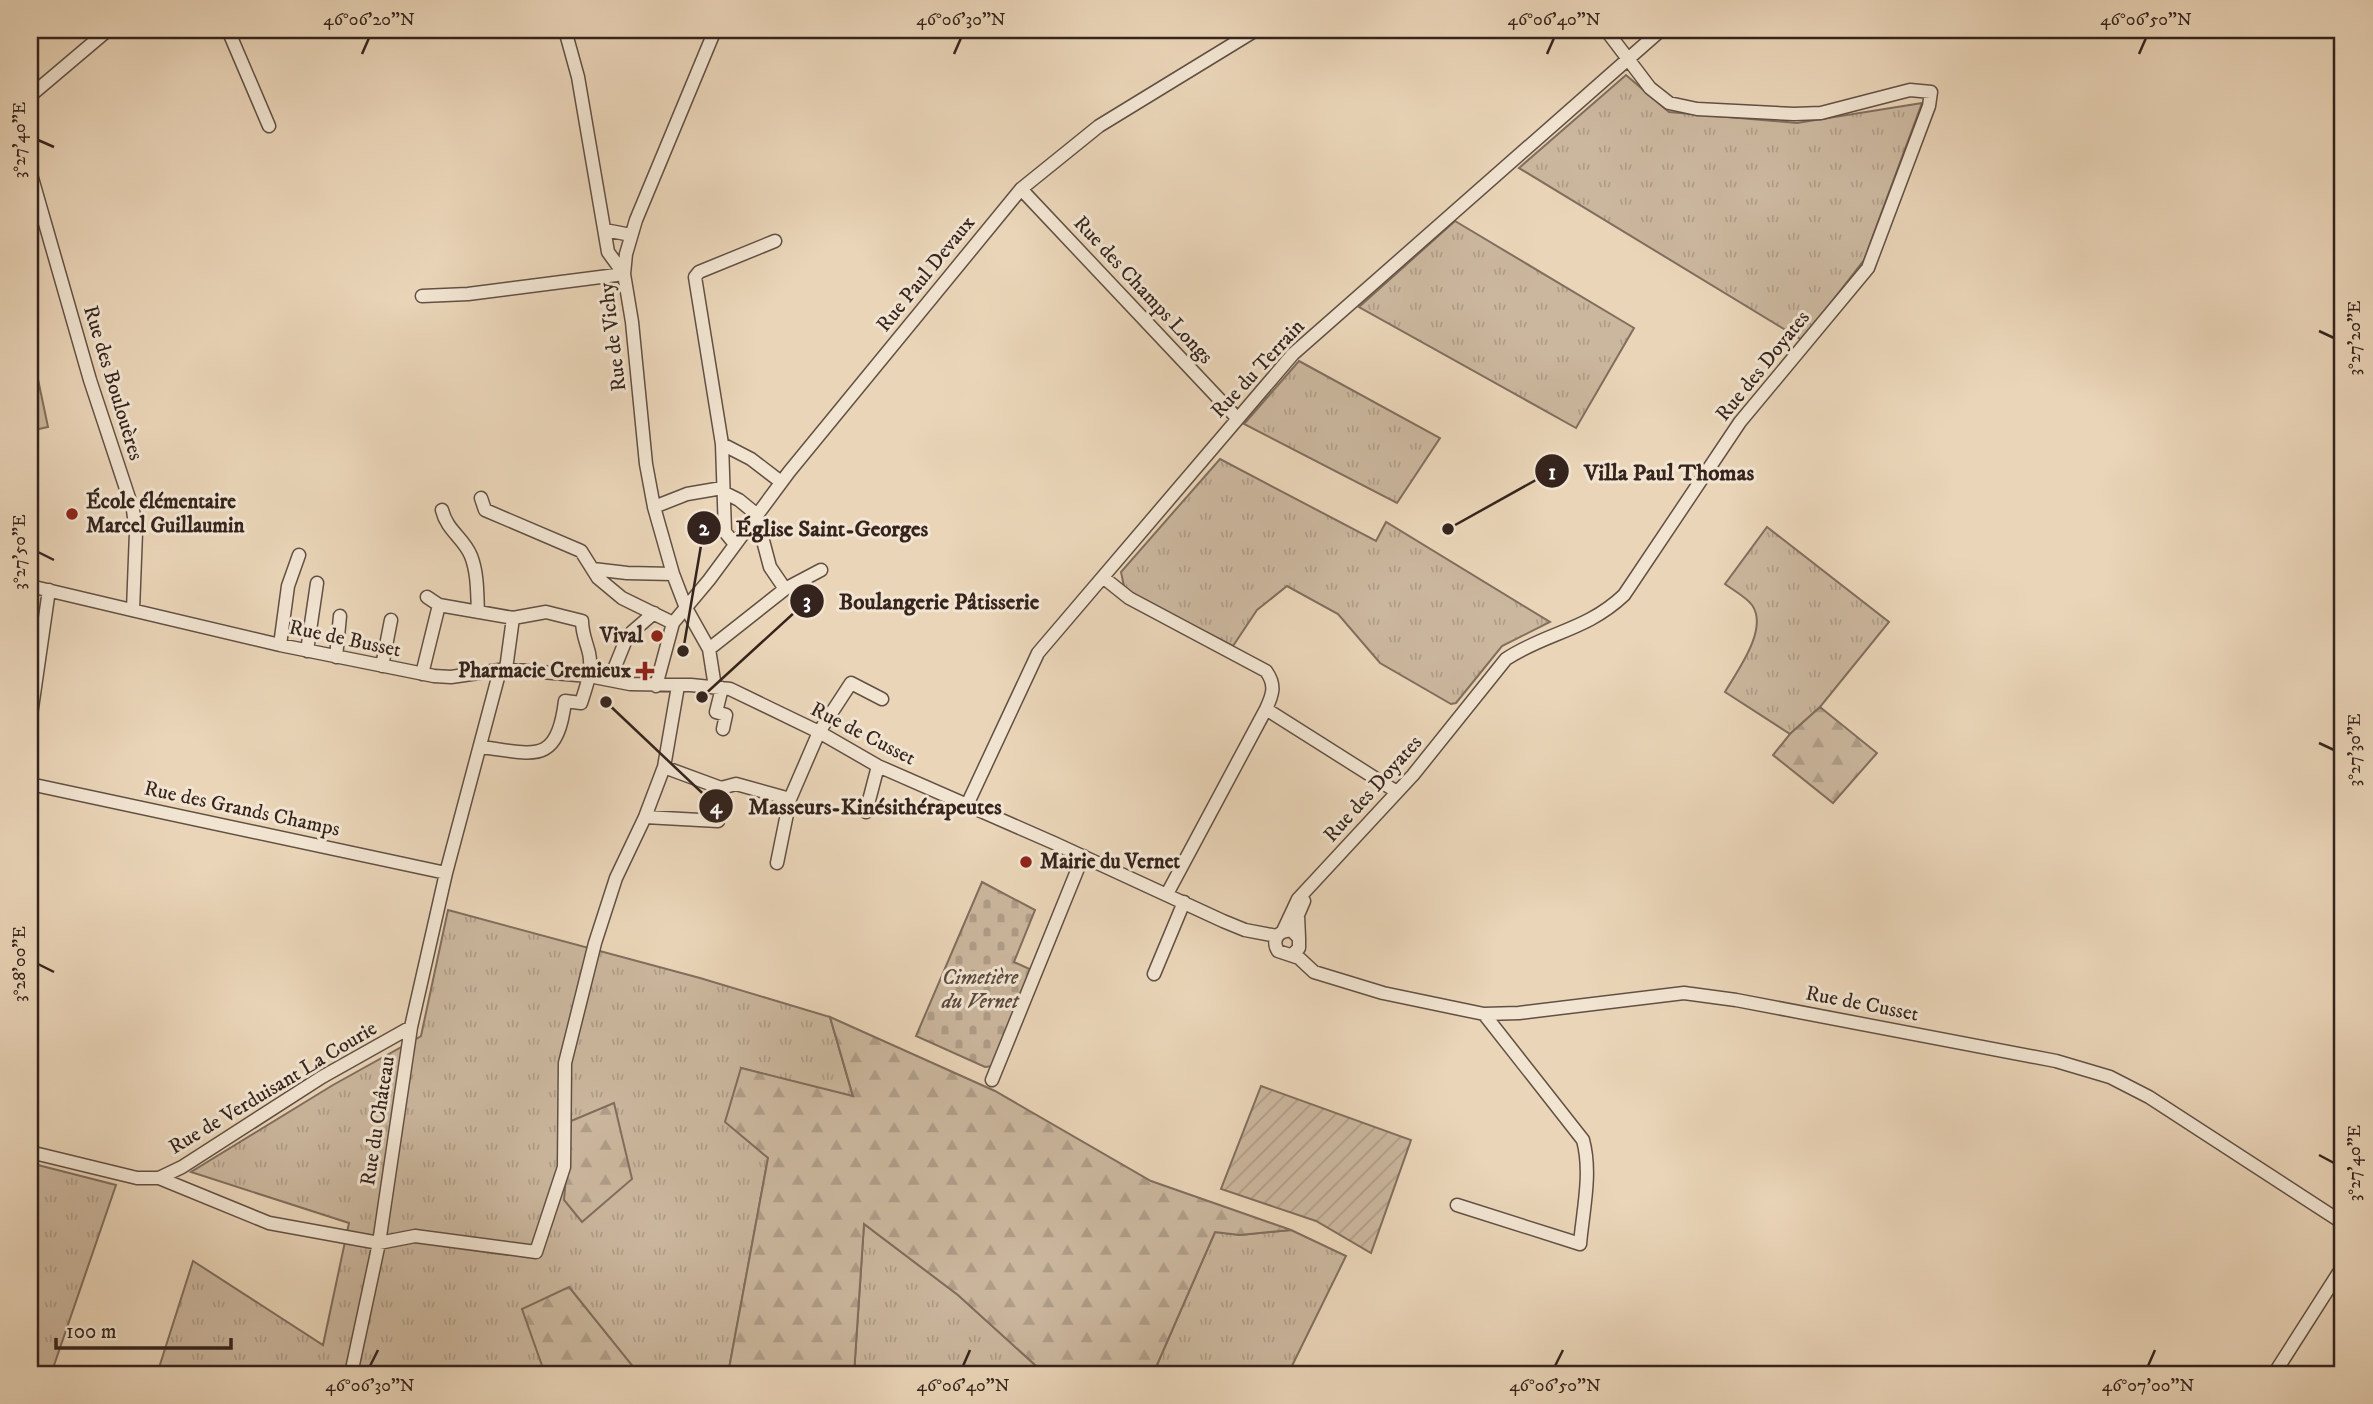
<svg xmlns="http://www.w3.org/2000/svg" width="2373" height="1404" viewBox="0 0 2373 1404" font-family="'IM FELL DW Pica',serif">
  <defs>
    <pattern id="grass-tufts" width="24" height="20" patternUnits="userSpaceOnUse" patternTransform="scale(1.75)"><rect width="24" height="20" fill="#cbb79e"/><path d="M3 7l-1-3M5 7V3M7 7l1-3M15 17l-1-3M17 17v-4M19 17l1-3" fill="none" stroke="#af9d88"/></pattern>
    <pattern id="forest-firs" width="22" height="20" patternUnits="userSpaceOnUse" patternTransform="scale(1.75)"><rect width="22" height="20" fill="#cbb79e"/><path d="M5 1l3.5 6h-7zM16 11l3.5 6h-7z" fill="#af9d88"/></pattern>
    <pattern id="cemetery-stones" width="16" height="16" patternUnits="userSpaceOnUse" patternTransform="scale(1.75)"><rect width="16" height="16" fill="#cbb79e"/><path d="M2 7V4a2 2 0 0 1 4 0v3zM10 15v-3a2 2 0 0 1 4 0v3z" fill="#af9d88"/></pattern>
    <pattern id="garden-furrows" width="10" height="10" patternUnits="userSpaceOnUse" patternTransform="scale(1.75)"><rect width="10" height="10" fill="#cbb79e"/><path d="M-1 1l2-2M0 10L10 0M9 11l2-2" fill="none" stroke="#af9d88"/></pattern>
  </defs>
  <rect width="100%" height="100%" fill="#ead5b8"/>
  <filter id="stains"><feTurbulence type="fractalNoise" baseFrequency=".00286" numOctaves="4"/><feColorMatrix values="0 0 0 0 .2 0 0 0 0 .09 0 0 0 0 .02 0 0 0 .5 -.17"/></filter>
  <radialGradient id="worn" r=".72"><stop offset=".6" stop-color="#630" stop-opacity="0"/><stop offset="1" stop-color="#630" stop-opacity=".3"/></radialGradient>
  <path fill="url(#grass-tufts)" stroke="#806e5e" stroke-width="2" d="M1626,75L1669,112L1797,123L1922,103L1864,260L1802,340L1519,168Z
    M1455,221L1634,328L1576,428L1359,307Z
    M1299,361L1440,438L1397,503L1244,424Z
    M1220,459L1376,541L1386,522L1550,622L1502,646L1456,703L1451,704L1380,663L1338,614L1287,586L1257,610L1233,646L1125,591L1121,572Z
    M1767,527L1889,622L1820,707L1790,734L1725,692C1737,671 1769,629 1752,605C1746,597 1733,590 1725,584Z
    M448,910L700,978L830,1017L853,1097L741,1068L768,1158L728,1374H157L193,1261L323,1345L349,1223L191,1172L333,1085L421,1036Z
    M30,1163L116,1185L51,1374H30Z
    M864,1224L958,1295L1045,1374H854Z
    M1291,1230L1346,1256L1288,1374H1153L1215,1232L1240,1235Z"/>
  <path fill="url(#forest-firs)" stroke="#806e5e" stroke-width="2" d="M1820,707L1877,753L1833,803L1773,755L1790,734Z
    M830,1017L995,1091L1151,1181L1291,1230L1240,1235L1215,1232L1153,1374H1045L958,1295L864,1224L854,1374H728L768,1158L725,1122L741,1068L853,1096Z
    M614,1103L632,1179L582,1222L564,1200L571,1121Z
    M569,1287L639,1374H545L522,1309Z"/>
  <path fill="url(#cemetery-stones)" stroke="#806e5e" stroke-width="2" d="M982,882L1035,910L1014,962L1034,971L993,1066L985,1067L916,1036Z"/>
  <path fill="url(#garden-furrows)" stroke="#806e5e" stroke-width="2" d="M1261,1086L1411,1140L1371,1253L1316,1221L1221,1189Z"/>
  <path fill="#cbb79e" stroke="#806e5e" stroke-width="2" d="M35,365L48,427L30,431V366Z"/>
  <g fill="none" stroke-linecap="round" stroke-linejoin="round">
    <g stroke="#625044" stroke-width="15">
      <path id="minor" d="M228,30L269,126
        M565,30L578,77L608,252L624,274
        M30,96L108,30
        M30,171L90,380L133,510L136,532L133,610
        M1021,189L1237,418
        M605,230L631,235
        M422,296L468,294L624,274
        M722,444L751,459L781,482
        M723,492L739,500L756,514L770,567L785,589
        M481,498L485,510L581,551L598,578L622,598L673,623
        M654,507L687,494L722,488
        M442,510C447,531 464,538 471,556C478,574 477,594 478,612
        M734,543L725,532L722,444L695,277L699,272L775,241
        M593,569L627,573L673,574
        M1104,578L1129,598L1266,671C1276,685 1273,694 1266,709L1167,894
        M30,586L280,645L434,676L451,677L506,669L589,676L630,684L691,685L730,689L819,732L878,766L1054,843L1223,921L1245,930L1277,936
        M427,597L439,605L513,618L546,612L582,621C582,633 586,641 589,653C593,670 586,687 581,703L565,701C557,767 533,753 480,747
        M280,645L288,586L299,555
        M709,649L785,589L821,570
        M307,651L317,583
        M336,657L340,616
        M382,666L391,620
        M506,669L513,618
        M422,674L439,605
        M610,679L625,642L632,632L654,613
        M656,686L673,623L709,580L789,472L1021,189L1099,126L1256,30
        M715,687L709,649L686,608L673,574L654,507L646,464L632,322L624,274L626,254L636,220L715,30
        M722,688L716,712L726,715L723,729
        M1266,709L1397,792
        M30,722L49,590
        M664,767L721,788L736,784L790,799L819,732L851,683L882,699
        M30,784L446,873
        M967,805L1038,653L1293,354L1661,30
        M866,812L878,766
        M645,817L718,821L721,788
        M777,863L790,799
        M1283,931L1298,899L1413,775L1506,659C1547,632 1586,631 1624,595L1740,422L1868,268L1929,106L1931,92L1910,90L1821,113L1794,114L1697,109L1669,103L1650,88L1606,30
        M1299,938L1298,915L1304,901
        M1292,955L1299,948V938L1292,931C1279,929 1271,940 1278,951L1299,958L1314,972L1383,993L1484,1014L1519,1013L1684,993L1736,1000L2056,1061L2110,1077L2149,1097L2343,1223
        M1154,974L1184,902
        M992,1080L1083,856
        M30,1152L137,1178H159L182,1167L322,1077L411,1027
        M159,1178L269,1223L379,1243L415,1236L536,1252L564,1167L565,1063L595,943L616,878L645,817L664,767L678,686
        M1457,1205L1580,1244C1583,1210 1592,1173 1583,1140L1484,1014
        M351,1374L379,1243L411,1027L446,873L500,670
        M2274,1374L2343,1266"/>
    </g>
    <use href="#minor" stroke="#f1e4d1" stroke-width="12"/>
  </g>
  <path fill="none" stroke="#35241d" stroke-width="2.5" d="M362,54L369,38M954,54L961,38M1547,54L1554,38M2139,54L2146,38M38,140L54,147M2319,331L2334,338M38,552L54,560M2319,743L2334,750M38,964L54,972M2319,1155L2334,1163M370,1366L378,1350M963,1366L970,1350M1555,1366L1563,1350M2148,1366L2155,1350"/>
  <g fill="#8f2418" stroke="#f1e4d1" stroke-width="2.5">
    <circle cx="72" cy="514" r="7"/>
    <circle cx="657" cy="636" r="7"/>
    <path d="M641.5 660.5h7v7h7v7h-7v7h-7v-7h-7v-7h7z"/>
    <circle cx="1026" cy="862" r="7"/>
  </g>
  <g text-anchor="middle" dominant-baseline="central" stroke-width="6" stroke-linejoin="round" paint-order="stroke">
    <g font-size="21" fill="#35241d" stroke="#f1e4d1">
      <text transform="translate(926 274) rotate(-51)">Rue Paul Devaux</text>
      <text transform="translate(1143 290) rotate(47)">Rue des Champs Longs</text>
      <text transform="translate(613 337) rotate(-97)">Rue de Vichy</text>
      <text transform="translate(1763 366) rotate(-51)">Rue des Doyates</text>
      <text transform="translate(1258 369) rotate(-47)">Rue du Terrain</text>
      <text transform="translate(113 383) rotate(73)">Rue des Boulouères</text>
      <text transform="translate(345 639) rotate(12)">Rue de Busset</text>
      <text transform="translate(863 734) rotate(27)">Rue de Cusset</text>
      <text transform="translate(1373 789) rotate(-48)">Rue des Doyates</text>
      <text transform="translate(242 809) rotate(12)">Rue des Grands Champs</text>
      <text transform="translate(1862 1004) rotate(11)">Rue de Cusset</text>
      <text transform="translate(273 1088) rotate(-31)">Rue de Verduisant La Courie</text>
      <text transform="translate(378 1121) rotate(-81)">Rue du Château</text>
    </g>
    <g font-size="21" font-weight="bold" fill="#35241d" stroke="#f1e4d1" text-anchor="start">
      <text x="86" y="502">École élémentaire<tspan x="86" dy="24">Marcel Guillaumin</tspan></text>
      <text x="643" y="636" text-anchor="end">Vival</text>
      <text x="631" y="671" text-anchor="end">Pharmacie Cremieux</text>
      <text x="1040" y="862">Mairie du Vernet</text>
    </g>
    <g font-size="21" font-style="italic" fill="#5a493d" stroke="#f1e4d1">
      <text x="980" y="978">Cimetière<tspan x="980" dy="24">du Vernet</tspan></text>
    </g>
  </g>
  <path fill="none" stroke="#35241d" stroke-width="2.5" d="M1448 529L1552 471M683 651L704 528M702 697L807 601M606 702L716 806"/>
  <g fill="#35241d" stroke="#f1e4d1" stroke-width="2.5">
    <circle cx="1448" cy="529" r="7"/>
    <circle cx="683" cy="651" r="7"/>
    <circle cx="702" cy="697" r="7"/>
    <circle cx="606" cy="702" r="7"/>
    <circle cx="1552" cy="471" r="18"/>
    <circle cx="704" cy="528" r="18"/>
    <circle cx="807" cy="601" r="18"/>
    <circle cx="716" cy="806" r="18"/>
  </g>
  <g font-size="21" text-anchor="middle" font-weight="bold" fill="#fff">
    <text x="1552" y="479">1</text>
    <text x="704" y="535">2</text>
    <text x="807" y="608">3</text>
    <text x="716" y="813">4</text>
  </g>
  <g font-size="23" text-anchor="middle" font-weight="bold" fill="#35241d" stroke="#f1e4d1" stroke-width="6" stroke-linejoin="round" paint-order="stroke">
    <text x="1669" y="480">Villa Paul Thomas</text>
    <text x="832" y="536">Église Saint-Georges</text>
    <text x="939" y="609">Boulangerie Pâtisserie</text>
    <text x="875" y="814">Masseurs-Kinésithérapeutes</text>
  </g>
  <rect width="2373" height="1404" fill="none" stroke="#ead5b8" stroke-width="77"/>
  <path d="M56 1338v10h175v-10" fill="none" stroke="#35241d" stroke-width="3.5"/>
  <text x="66" y="1338" font-size="21" fill="#35241d" stroke="#f1e4d1" stroke-width="5" paint-order="stroke">100 m</text>
  <rect x="38" y="38" width="2296" height="1328" fill="none" stroke="#35241d" stroke-width="2.5"/>
  <g font-size="18" text-anchor="middle" fill="#35241d">
    <text x="369" y="25">46°06'20"N</text>
    <text x="961" y="25">46°06'30"N</text>
    <text x="1554" y="25">46°06'40"N</text>
    <text x="2146" y="25">46°06'50"N</text>
    <text transform="translate(19 140) rotate(-90)" y="6">3°27'40"E</text>
    <text transform="translate(2354 338) rotate(-90)" y="6">3°27'20"E</text>
    <text transform="translate(19 552) rotate(-90)" y="6">3°27'50"E</text>
    <text transform="translate(2354 750) rotate(-90)" y="6">3°27'30"E</text>
    <text transform="translate(19 964) rotate(-90)" y="6">3°28'00"E</text>
    <text transform="translate(2354 1163) rotate(-90)" y="6">3°27'40"E</text>
    <text x="370" y="1391">46°06'30"N</text>
    <text x="963" y="1391">46°06'40"N</text>
    <text x="1555" y="1391">46°06'50"N</text>
    <text x="2148" y="1391">46°07'00"N</text>
  </g>
  <rect width="100%" height="100%" filter="url(#stains)"/>
  <rect width="100%" height="100%" fill="url(#worn)"/>
</svg>
